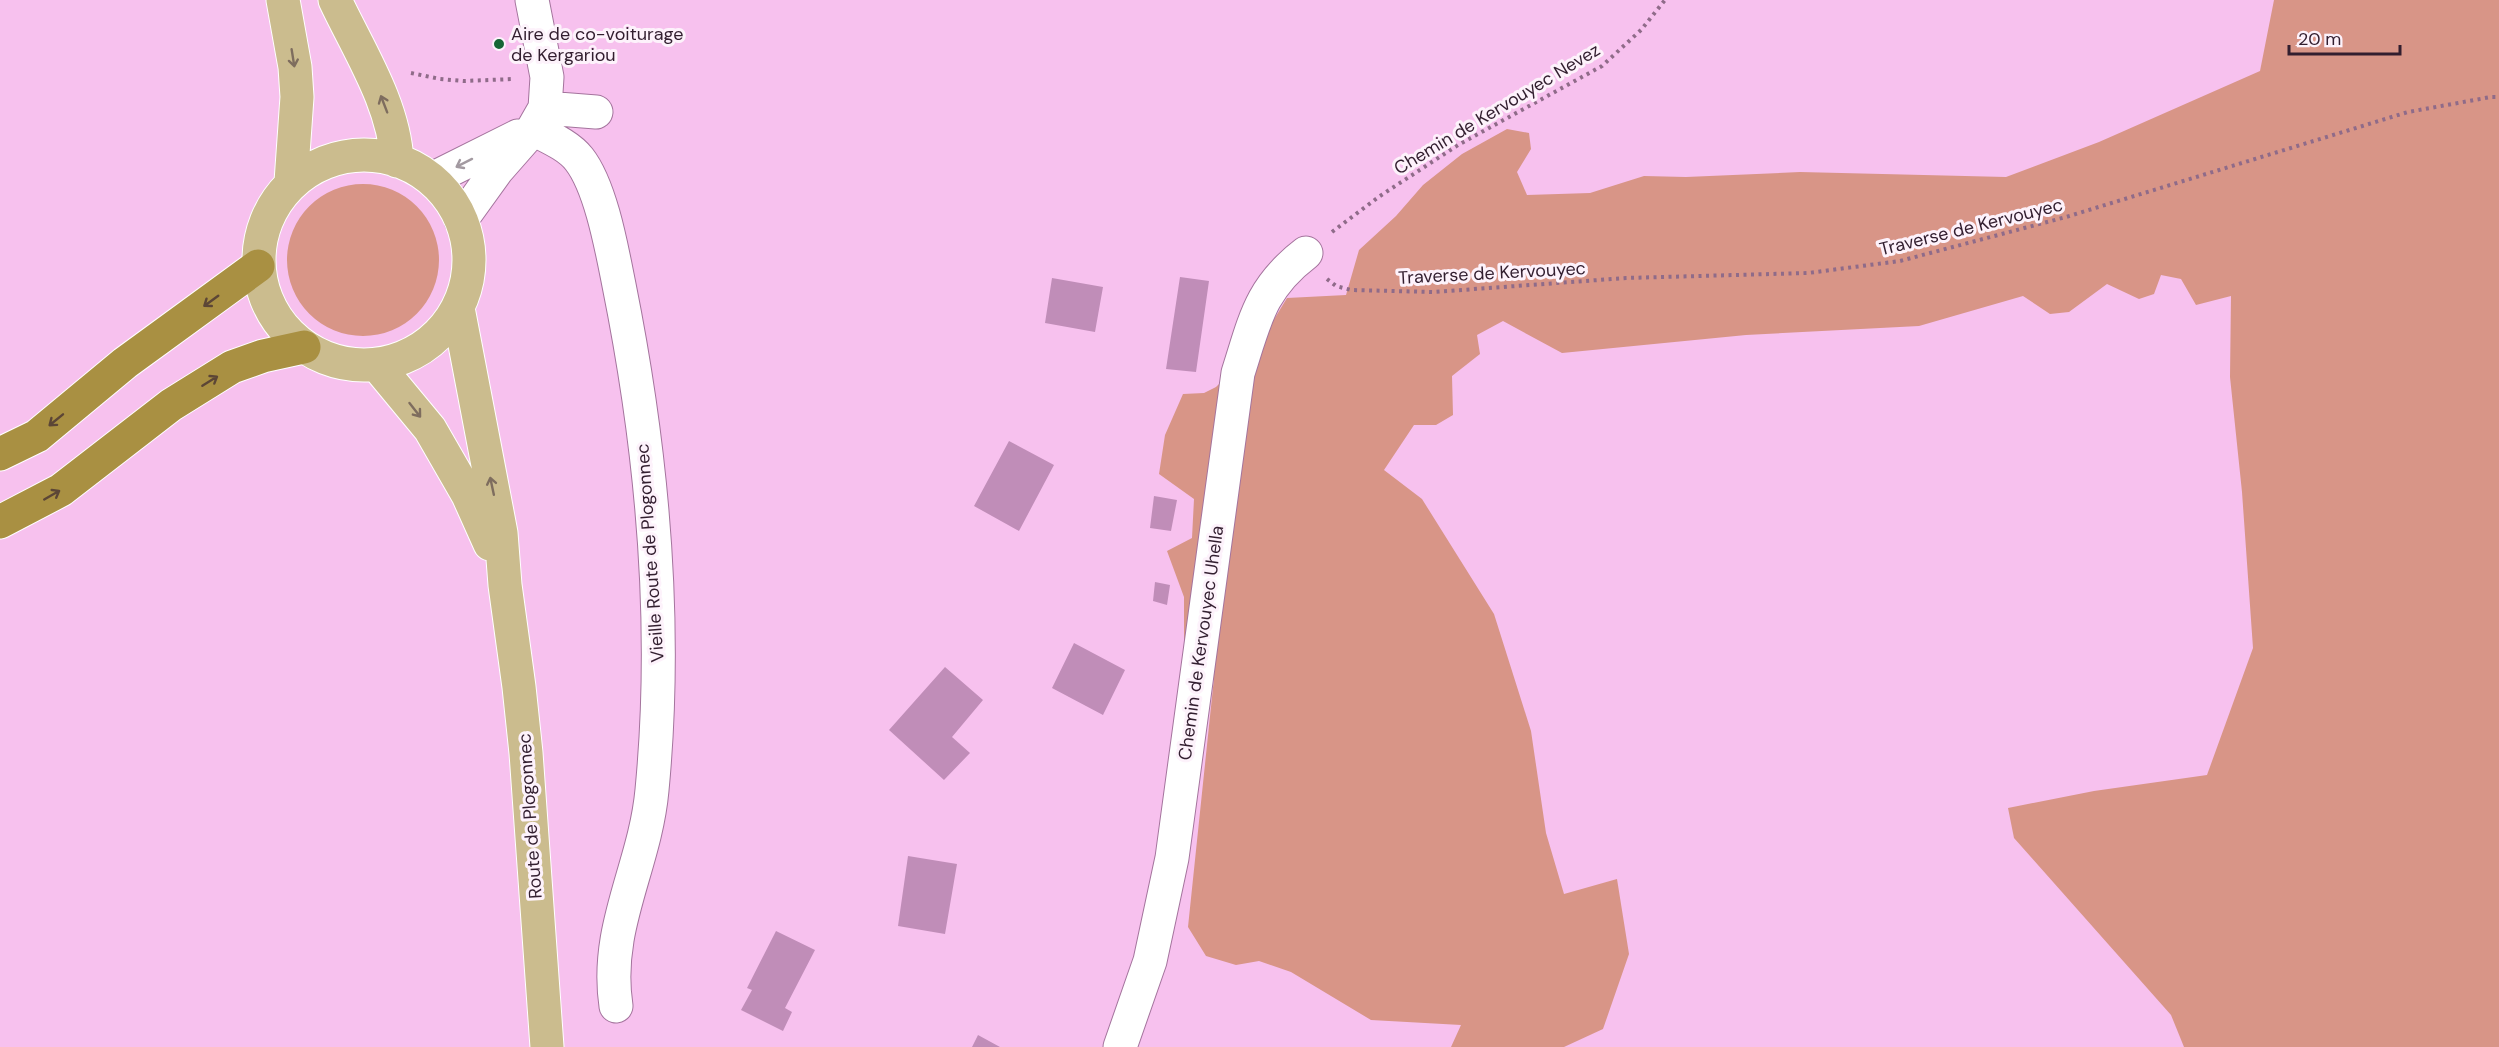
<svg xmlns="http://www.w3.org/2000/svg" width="2499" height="1047" viewBox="0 0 2499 1047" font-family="'DM Sans',sans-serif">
  <rect width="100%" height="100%" fill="#f7c1ee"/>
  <path fill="#d89587" d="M2274,0H2499V1047H2184L2171,1015L2014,838L2008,808L2094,791L2207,775L2253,648L2242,492L2230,377L2231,296L2196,305L2181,279L2161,275L2154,294L2139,299L2107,284L2069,312L2050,314L2023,296L1919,326L1746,335L1562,353L1503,321L1477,335L1480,354L1452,376L1453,415L1436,425H1414L1384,470L1422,499L1494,614L1531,731L1546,833L1564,894L1617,879L1629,954L1603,1029L1564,1047H1451L1461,1025L1371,1020L1291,972L1259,961L1236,965L1206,956L1188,927L1214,678L1184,651V597L1167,551L1192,538L1194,499L1159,474L1165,435L1183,394L1204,393L1216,387L1234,369L1253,354L1287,298L1346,295L1359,250L1396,216L1423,185L1462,154L1507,129L1529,133L1531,149L1517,172L1527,195L1590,193L1644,176L1686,177L1800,172L2006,177L2099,142L2260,71Z
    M287 260a76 76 0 1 1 152 0a76 76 0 1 1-152 0Z"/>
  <path fill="#c08db8" d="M1180,277L1209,281L1196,372L1166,369Z
    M1052,278L1103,287L1095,332L1045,323Z
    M1009,441L1054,465L1019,531L974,506Z
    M1154,496L1177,500L1171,531L1150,528Z
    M1155,582L1170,585L1167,605L1153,601Z
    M1074,643L1125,670L1103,715L1052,688Z
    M945,667L983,700L952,737L970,753L944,780L889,730Z
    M908,856L957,864L945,934L898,926Z
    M776,931L815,950L785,1008L792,1012L783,1031L741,1010L752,990L747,988Z
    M978,1035L1000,1047H972Z"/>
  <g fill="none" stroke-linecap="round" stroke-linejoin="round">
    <g stroke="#a4749d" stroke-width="35">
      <path id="minor" d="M545,108L596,112
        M533,129C548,137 568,145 579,159C601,187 612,250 619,285C652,449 668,623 652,790C645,867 604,927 616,1006
        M432,179L518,136
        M461,220L497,170L533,129L545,108L547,77L532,0
        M1120,1047L1150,961L1172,858L1238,373C1255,320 1260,288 1306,253"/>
    </g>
    <g stroke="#fff" stroke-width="35">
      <path id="major" d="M283,0L295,67L297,97L291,182
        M335,0C359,51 394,104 397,161
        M259 260a105 105 0 1 1 210 0a105 105 0 1 1-210 0Z
        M458,308L501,533L505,585L519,687L526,753L547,1047
        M377,365L430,429L468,495L490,544"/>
    </g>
    <g stroke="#fff" stroke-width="35">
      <path id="highway" d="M0,454L37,436L125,363L258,266
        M0,522L61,490L171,405L232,367L263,356L304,347"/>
    </g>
    <path stroke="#8f6b89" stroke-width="4" stroke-dasharray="3 4.5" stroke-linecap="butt" d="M411,73L440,79L464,81L513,79
      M1332,232L1380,196L1458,145L1602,66L1641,30L1665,0
      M1327,279L1336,286L1351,290L1434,292L1626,278L1808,273L1900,261L2066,217L2408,112L2491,97H2499"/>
    <use href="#minor" stroke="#fff" stroke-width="33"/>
    <use href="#major" stroke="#cbbc8e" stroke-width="33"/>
    <use href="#highway" stroke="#a99042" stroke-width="33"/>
  </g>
  <defs><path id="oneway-shaft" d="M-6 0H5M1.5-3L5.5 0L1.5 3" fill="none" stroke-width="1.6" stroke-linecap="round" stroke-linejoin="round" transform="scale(1.5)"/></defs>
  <g stroke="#7e6d5e">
    <use href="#oneway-shaft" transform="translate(293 58) rotate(81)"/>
    <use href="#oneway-shaft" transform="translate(384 104) rotate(-111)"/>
    <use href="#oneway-shaft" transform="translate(415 410) rotate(52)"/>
    <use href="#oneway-shaft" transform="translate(492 486) rotate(-102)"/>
  </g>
  <use stroke="#a39aa1" href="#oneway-shaft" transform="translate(464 163) rotate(153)"/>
  <g stroke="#5c4636">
    <use href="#oneway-shaft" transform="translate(211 301) rotate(144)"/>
    <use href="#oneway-shaft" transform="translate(210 381) rotate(-32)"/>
    <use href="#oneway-shaft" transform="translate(56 420) rotate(141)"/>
    <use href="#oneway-shaft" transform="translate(52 495) rotate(-30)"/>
  </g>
  <circle fill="#176636" stroke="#fdf2fb" stroke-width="2" cx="499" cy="44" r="6"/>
  <g text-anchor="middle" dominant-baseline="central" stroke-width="6" stroke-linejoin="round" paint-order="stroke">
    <g font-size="18" fill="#321e2f" stroke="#fdf2fb" text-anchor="start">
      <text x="511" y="34">Aire de co-voiturage<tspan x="511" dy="21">de Kergariou</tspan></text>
    </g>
    <g font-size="18" fill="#321e2f" stroke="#fdf2fb">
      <text transform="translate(1497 109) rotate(-31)">Chemin de Kervouyec Nevez</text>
      <text transform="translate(1971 227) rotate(-14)">Traverse de Kervouyec</text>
      <text transform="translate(1492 273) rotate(-3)">Traverse de Kervouyec</text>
      <text transform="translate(650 553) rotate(-94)">Vieille Route de Plogonnec</text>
      <text transform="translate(1201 643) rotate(-82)">Chemin de Kervouyec Uhella</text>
      <text transform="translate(530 816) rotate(-94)">Route de Plogonnec</text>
    </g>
  </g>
  <path d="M2289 45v9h111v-9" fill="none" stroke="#321e2f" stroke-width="3"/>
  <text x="2298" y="45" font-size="18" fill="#321e2f" stroke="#fdf2fb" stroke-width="4.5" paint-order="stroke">20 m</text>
</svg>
